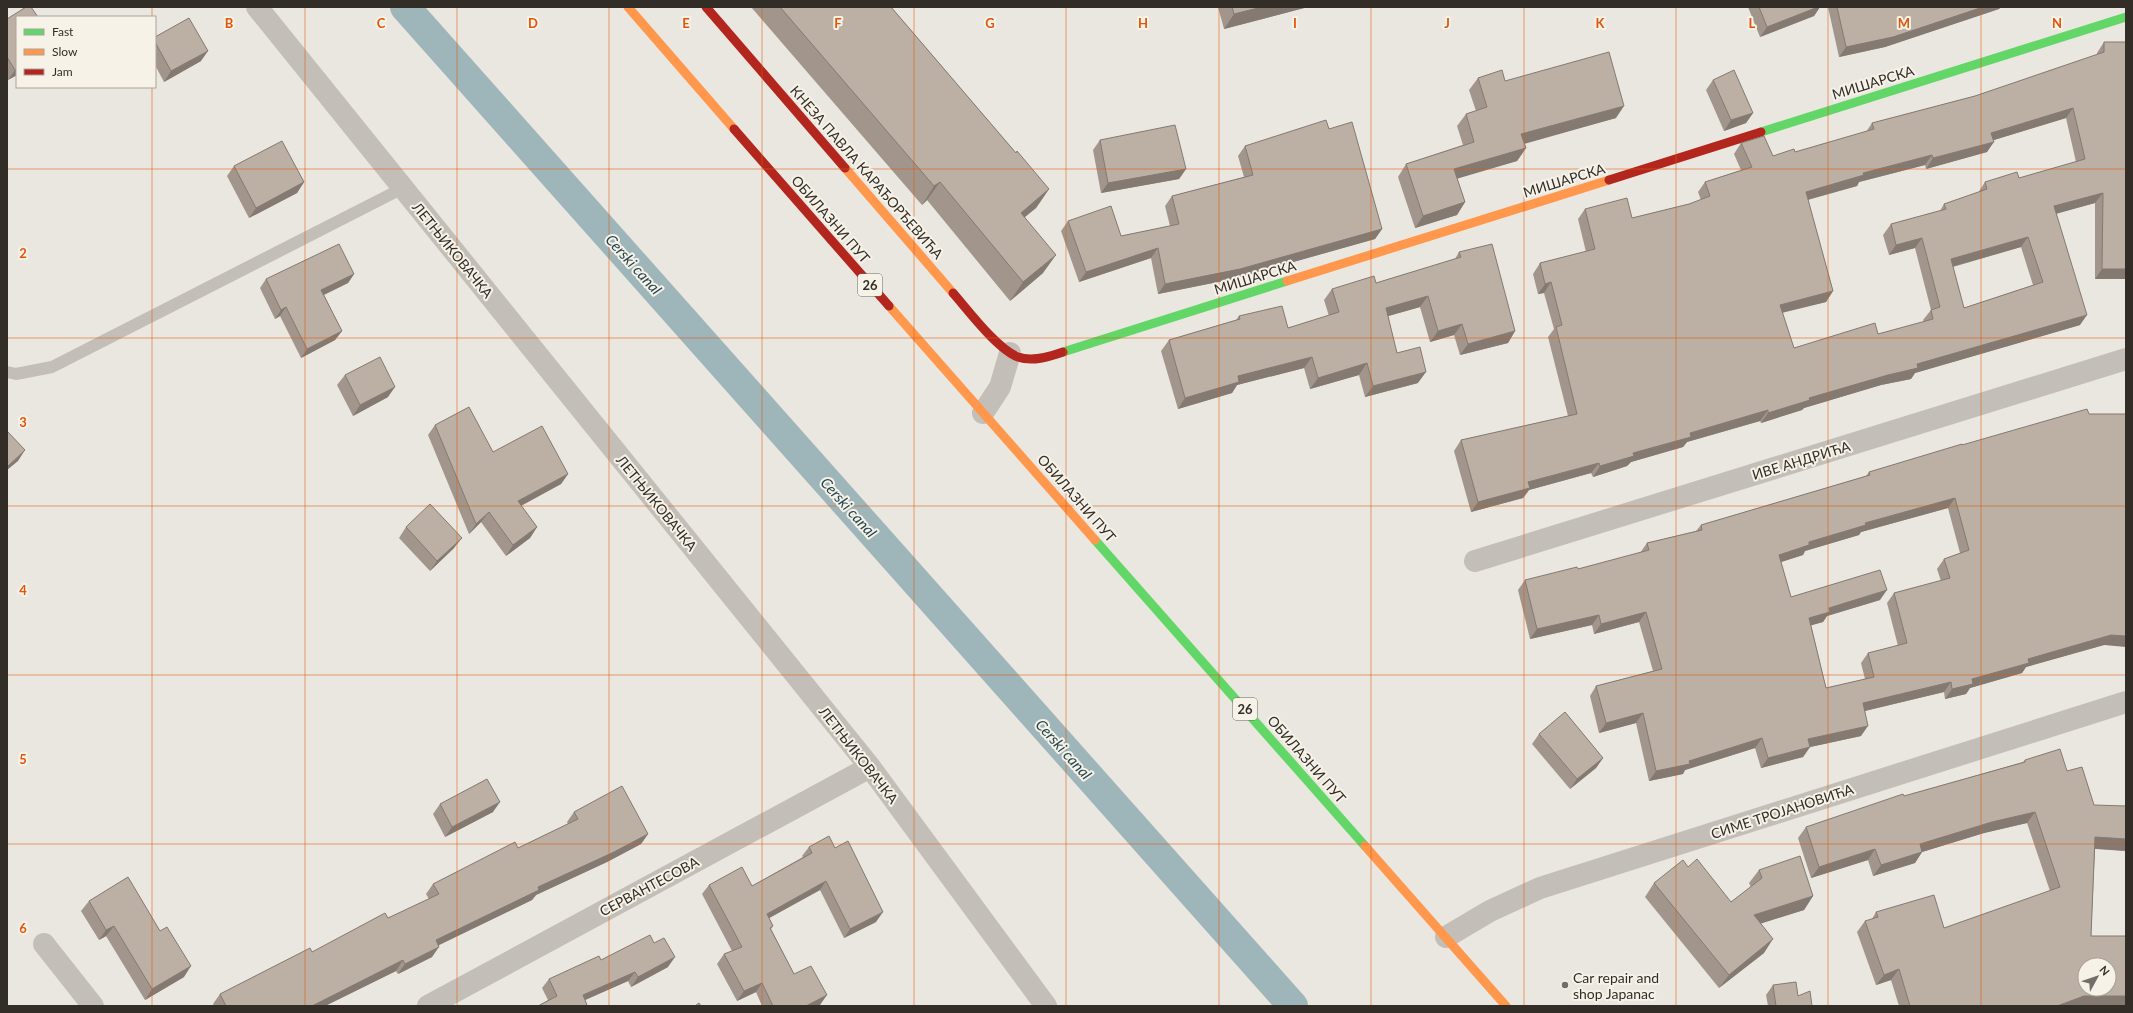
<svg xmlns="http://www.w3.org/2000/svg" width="2133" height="1013" viewBox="0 0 2133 1013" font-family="Lato,sans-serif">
  <rect width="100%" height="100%" fill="#eae7e0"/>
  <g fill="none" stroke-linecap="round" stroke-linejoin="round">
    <path stroke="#9eb5b9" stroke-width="30" d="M405,7L1293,1006"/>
    <path stroke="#c3bfb8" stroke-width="12" d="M7,372L16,374L52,367L403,188"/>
    <path stroke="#c3bfb8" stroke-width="22" d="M257,7L870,767L1046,1006
      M983,413L1000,387L1010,353
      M1475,561L2126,359
      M1446,937L1490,911L1540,888L2126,702
      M44,944L93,1006
      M428,1006L870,767"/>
    <path stroke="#63d668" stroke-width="9" d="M1761,132L2126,17
      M1063,352L1287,281
      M1095,540L1365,846"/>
    <path stroke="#ff974d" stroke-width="9" d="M628,7L734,129
      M845,168L953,293
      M1287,281L1609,180
      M889,306L1095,540
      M1365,846L1506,1006"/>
    <path stroke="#b3261e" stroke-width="9" d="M706,7L845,168
      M734,129L889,306
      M1609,180L1761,132
      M953,293C968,310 997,349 1018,357C1032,362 1049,357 1063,352"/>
  </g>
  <path fill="#a2968c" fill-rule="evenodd" d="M751,7H891L1016,153L1049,189L1036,208L1024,217L1043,273L1010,301L927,200L922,205Z
    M1218,7H1308L1224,29Z
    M1748,7H1820L1814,16L1760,37Z
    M1828,7H2001L1999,9L1885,47L1839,57Z
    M17,17V75L8,80L7,78V19Z
    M155,37L201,61L164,82L155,65Z
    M2104,42H2126V279H2095V203L2056,214L2080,325L1915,373L1911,379L1881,385L1804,408L1802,410L1761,423L1760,421L1687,442L1683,447L1631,462L1627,466L1593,477L1591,473L1529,490L1523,498L1471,512L1454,451L1461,440L1568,416L1548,337L1554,329L1544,293L1538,294L1533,274L1540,263L1586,252L1578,219L1585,209L1632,218L1689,204L1701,200L1698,192L1705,182L1741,170L1734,154L1741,143L1773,156L1795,152L1866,132L1872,123L1975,96L2097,55V53ZM2066,118L2076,162L2019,178L1985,182L1978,193L1944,204L1940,211L1891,224L1883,235L1889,255L1915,248L1931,310L1923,320L1924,322L1878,334L1794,348L1782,313L1826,302L1833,291L1808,200L1857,186L1859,182L1925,165L1926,169L1987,152L1994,140ZM2021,247L2033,285L1964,308L1953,267Z
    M1478,78L1505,81L1616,118L1524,143L1526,148L1517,161L1457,178L1465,202L1457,215L1415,228L1398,177L1406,164L1463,145L1457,126L1466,114L1476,111L1469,90Z
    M1713,80L1753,113L1746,123L1724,131L1706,90Z
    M1329,129L1382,229L1375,239L1233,279L1158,294L1151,258L1079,282L1061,231L1068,221L1121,236L1170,226L1165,206L1172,196L1244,177L1238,156L1245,146Z
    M1100,140L1186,169L1179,179L1101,193L1093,150Z
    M234,166L304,182L297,193L249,218L227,176Z
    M1459,252L1515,331L1508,343L1460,355L1454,335L1430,342L1420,307L1388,316L1397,353L1418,383L1365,397L1359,375L1310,389L1304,368L1237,385L1232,393L1178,409L1161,351L1169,340L1236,320L1239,316L1288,328L1329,316L1324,300L1332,289L1376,283L1455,259Z
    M354,274L348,283L324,295L342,331L335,340L301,358L280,316L275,319L260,288L266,279Z
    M345,375L388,397L353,416L337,385Z
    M435,425L493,452L568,474L561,484L521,506L537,527L530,538L506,556L481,522L469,534L428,435Z
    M1962,445L2104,645L2026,667L2022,673L1970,688L1966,694L1945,699L1944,692L1865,711L1861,736L1810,747L1803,757L1761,768L1755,748L1685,770L1683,774L1649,781L1636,723L1599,733L1590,696L1596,686L1653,671L1639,622L1594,634L1592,625L1530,639L1518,590L1525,580L1578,569L1640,553L1647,543L1696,531L1701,525L1866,476L1869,472ZM1948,508L1960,553L1944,559L1937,569L1941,581L1894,593L1887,603L1898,646L1868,653L1861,663L1865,679L1826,688L1811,625L1823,622L1827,616L1880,600L1791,597L1781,562L1803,555L1805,551L1859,535L1861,532Z
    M406,527L454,548L430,571L399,538Z
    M1539,734L1603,758L1596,768L1570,789L1532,744Z
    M2025,760L2067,771L2094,805L2126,851L2095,849L2091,936L2126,1006H1899L1891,980L1876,985L1857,932L1865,921L1872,919L1876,912L1944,928L2050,891L2027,823L1984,833L1922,852L1915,863L1873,876L1868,860L1811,878L1798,838L1806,827L1904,796L2023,762Z
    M440,804L493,812L445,837L433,814Z
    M574,812L648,834L641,844L607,862L536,895L532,900L438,945L432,957L398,974L396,971L325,1006H214L213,1004L220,994L388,918L429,899L426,894L433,884L518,848L568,824L567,822Z
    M809,847L835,848L876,922L844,938L820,890L769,918L773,926L771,929L794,974L820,1005L818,1006H762L756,992L737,1001L717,964L724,954L732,951L702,894L709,885L752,886L803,857L802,856Z
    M1688,867L1731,902L1751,887L1749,883L1759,870L1813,896L1804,910L1761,923L1764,953L1719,988L1645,897L1654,883Z
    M89,901L184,977L145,1000L106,936L99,940L81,911Z
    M654,943L668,967L631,987L628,981L585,1000L587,1005L586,1006H538L548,1000L542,988L549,979L601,960Z
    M1773,985L1798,996L1812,1006H1768L1766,995Z"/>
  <path fill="#847a72" d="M1262,7H1308L1224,29L1234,14Z
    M1818,7H1820L1814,16L1760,37L1767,27Z
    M1983,7H2001L1999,9L1885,47L1839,57L1846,47Z
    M208,51L201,61L164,82L171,71Z
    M17,69V75L8,80L15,70Z
    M1624,106L1616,118L1513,147L1521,134Z
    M2073,108L2066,118L1984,143L1991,133Z
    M1753,113L1746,123L1724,131L1731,120Z
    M1994,142L1987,152L1926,169L1933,158Z
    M1526,148L1517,161L1446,182L1454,169Z
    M1932,155L1925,165L1859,182L1857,186L1799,202L1806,192L1863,173Z
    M1186,169L1179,179L1101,193L1108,183Z
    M304,182L297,193L249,218L256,208Z
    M940,182L927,200L922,205L934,186Z
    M1049,189L1036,208L1008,231L1021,213Z
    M2103,193L2095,203L2047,216L2054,206Z
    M1465,202L1457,215L1415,228L1423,216Z
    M1382,229L1375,239L1233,279L1158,294L1165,284Z
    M2028,237L2021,247L1944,269L1951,259Z
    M1922,238L1915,248L1889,255L1896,245Z
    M1158,248L1151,258L1079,282L1086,272Z
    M1056,255L1043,273L1010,301L1023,282Z
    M2102,269H2126V279H2095Z
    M354,274L348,283L315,299L321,290Z
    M1551,282L1544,293L1538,294L1545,284Z
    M1833,291L1826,302L1772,315L1780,305Z
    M1428,296L1420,307L1378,319L1386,308Z
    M286,307L280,316L275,319L281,310Z
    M2087,315L2080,325L1915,373L1911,379L1881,385L1804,408L1802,410L1761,423L1768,413L1809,398L1917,364Z
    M1462,324L1454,335L1430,342L1438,331Z
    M342,331L335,340L301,358L307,349Z
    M1515,331L1508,343L1460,355L1468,344Z
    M1312,357L1304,368L1237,385L1232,393L1178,409L1185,398L1238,376Z
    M1367,363L1359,375L1310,389L1318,378Z
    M1426,372L1418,383L1365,397L1373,386Z
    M395,387L388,397L353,416L360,405Z
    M1768,410L1760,421L1687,442L1683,447L1631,462L1627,466L1593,477L1600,466L1633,453L1690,433Z
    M25,450L18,461L7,470V467Z
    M1599,463L1591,473L1529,490L1523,498L1471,512L1478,502L1528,482Z
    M568,474L561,484L511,511L518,501Z
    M1955,498L1948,508L1861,532L1859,535L1805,551L1803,555L1772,565L1779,555L1809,542L1865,523Z
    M489,512L481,522L469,534L476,524Z
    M537,527L530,538L506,556L513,545Z
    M462,538L454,548L430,571L437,561Z
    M1887,590L1880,600L1827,616L1823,622L1802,628L1809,618L1829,608Z
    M1646,612L1639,622L1594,634L1601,624Z
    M1599,615L1592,625L1530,639L1537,629Z
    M2111,635L2126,636V647L2104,645L2026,667L2022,673L1970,688L1966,694L1945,699L1952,689L1972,679L2028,659Z
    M1951,682L1944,692L1856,713L1863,703Z
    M1643,713L1636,723L1599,733L1606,723Z
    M1868,726L1861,736L1801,749L1808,739Z
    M1762,738L1755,748L1685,770L1683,774L1649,781L1656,771L1689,761Z
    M1810,747L1803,757L1761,768L1768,758Z
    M1603,758L1596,768L1570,789L1577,779Z
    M500,802L493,812L445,837L452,827Z
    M2035,812L2027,823L1984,833L1922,852L1915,863L1873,876L1881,865L1920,844L1992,822Z
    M648,834L641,844L607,862L536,895L532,900L429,950L436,940L538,887Z
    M2095,837L2126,839V851L2087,848Z
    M1875,849L1868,860L1811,878L1819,867Z
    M826,881L820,890L760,923L767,914Z
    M1813,896L1804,910L1744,929L1754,915Z
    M883,912L876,922L844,938L850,929Z
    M114,926L106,936L99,940L106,930Z
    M1773,939L1764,953L1719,988L1729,975Z
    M439,947L432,957L398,974L405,964Z
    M675,957L668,967L631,987L638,977Z
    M403,960L396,971L325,1006H312Z
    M191,966L184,977L145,1000L152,989Z
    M1899,969L1891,980L1876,985L1884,975Z
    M635,972L628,981L576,1004L583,995Z
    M762,983L756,992L737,1001L744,991Z
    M827,995L820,1005L818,1006H806Z
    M2084,996H2126V1006H2057Z"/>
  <path fill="#bcafa3" stroke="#847a72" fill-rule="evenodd" d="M26,7H31L38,17H17V69L15,70L7,57V19Z
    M780,7H891L1016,153L1017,151L1049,189L1021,213L1056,255L1023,282L940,182L934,186Z
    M1232,7H1262L1234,14Z
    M1759,7H1818L1767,27Z
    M1837,7H1983L1893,37L1846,47Z
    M189,18L208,51L171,71L155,42V37Z
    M2104,42H2126V269H2102L2103,193L2054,206L2087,315L1917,364L1918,368L1888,375L1809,398L1810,400L1768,413V410L1690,433L1691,437L1633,453L1634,456L1600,466L1599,463L1528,482L1530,488L1478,502L1461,440L1577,414L1556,327L1562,325L1551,282L1545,284L1540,263L1595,249L1585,209L1627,198L1632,218L1689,204L1710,196L1705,182L1752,167L1741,143L1764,136L1773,156L1794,149L1795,152L1874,129L1872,123L1975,96L2104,52ZM2073,108L2085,159L2019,178L2017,172L1985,182L1987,189L1944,204L1946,209L1891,224L1896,245L1922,238L1940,307L1931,310L1933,319L1878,334L1875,323L1794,348L1780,305L1833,291L1806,192L1864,175L1863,173L1932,155L1933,158L1994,142L1991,133ZM2028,237L2043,282L1964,308L1951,259Z
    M1609,52L1624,106L1521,134L1526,148L1454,169L1465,202L1423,216L1406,164L1474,142L1466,114L1487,107L1478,78L1502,70L1505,81Z
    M1734,70L1753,113L1731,120L1713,80Z
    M1326,120L1329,129L1352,122L1382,229L1240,269L1165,284L1158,248L1086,272L1068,221L1111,206L1121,236L1179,224L1172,196L1253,175L1245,146Z
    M1175,125L1186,169L1108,183L1100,140Z
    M282,141L304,182L256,208L234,166Z
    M339,244L354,274L321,290L342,331L307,349L286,307L281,310L266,279Z
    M1492,244L1515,331L1468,344L1462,324L1438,331L1428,296L1386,308L1397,353L1420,347L1426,372L1373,386L1367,363L1318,378L1312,357L1238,376L1239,382L1185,398L1169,340L1240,319L1239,316L1282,306L1288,328L1339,312L1332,289L1374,276L1376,283L1461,257L1459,252Z
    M380,357L395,387L360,405L345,375Z
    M469,407L493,452L542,426L568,474L518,501L537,527L513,545L489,512L476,524L435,425Z
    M2087,409L2089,414H2126V636L2111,635L2028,659L2029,663L1972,679L1973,684L1952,689L1951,682L1863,703L1868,726L1808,739L1810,747L1768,758L1762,738L1689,761L1690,764L1656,771L1643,713L1606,723L1596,686L1662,669L1646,612L1601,624L1599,615L1537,629L1525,580L1577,567L1578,569L1649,550L1647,543L1702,530L1701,525L1870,475L1869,472L1962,444V445ZM1955,498L1969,550L1944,559L1950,578L1894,593L1907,643L1868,653L1874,677L1826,688L1809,618L1830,612L1829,608L1887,590L1880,570L1791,597L1779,555L1809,545V542L1866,525L1865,523Z
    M7,431L25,450L7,467Z
    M430,504L462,538L437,561L406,527Z
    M1565,712L1603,758L1577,779L1539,734Z
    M2060,749L2067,771L2082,767L2094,805L2126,806V839L2095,837L2091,936H2126V996H2084L2057,1006H1910L1899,969L1884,975L1865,921L1878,917L1876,912L1934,895L1944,928L2060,887L2035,812L1992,822L1920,844L1922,852L1881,865L1875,849L1819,867L1806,827L1903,794L1904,796L2025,762V760ZM2085,965H2109V989H2085Z
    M487,779L500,802L452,827L440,804Z
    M622,786L648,834L614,852L538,887L539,890L436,940L439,947L405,964L403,960L312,1006H226L220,994L310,948L312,952L385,913L388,918L439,894L433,884L515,842L518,848L578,819L574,812Z
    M829,836L835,848L848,841L883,912L850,929L826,881L767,914L773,926L770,928L794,974L811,966L827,995L806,1006H773L762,983L744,991L724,954L742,947L709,885L742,867L752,886L812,853L809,847Z
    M1800,856L1813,896L1754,915L1773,939L1729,975L1654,883L1683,860L1688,867L1697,859L1731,902L1762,878L1759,870Z
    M128,877L160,931L167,927L191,966L152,989L114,926L106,930L89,901Z
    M650,935L654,943L664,938L675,957L638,977L635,972L583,995L587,1005L584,1006H538L557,996L549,979L599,956L601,960Z
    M1796,982L1798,996L1810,991L1812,1006H1776L1773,985Z
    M699,1003L701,1006H695Z"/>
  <path fill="none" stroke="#df570d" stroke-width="1" stroke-opacity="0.55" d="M152,7V17M305,7V1006M457,7V1006M609,7V1006M762,7V1006M914,7V1006M1066,7V1006M1219,7V1006M1371,7V1006M1524,7V1006M1676,7V1006M1828,7V1006M1981,7V1006M152,87V1006M7,169H2126M7,338H2126M7,506H2126M7,675H2126M7,844H2126"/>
  <circle fill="#736e68" stroke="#f7f2e7" stroke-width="1.5" cx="1565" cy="985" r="4"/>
  <g text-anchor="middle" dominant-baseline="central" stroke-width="4" stroke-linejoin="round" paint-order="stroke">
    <g fill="#f7f2e7" stroke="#6e6861" stroke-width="1">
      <rect x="858" y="274" width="24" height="22" rx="3"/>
      <rect x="1233" y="698" width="24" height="22" rx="3"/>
    </g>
    <g font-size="13" font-weight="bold" fill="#332d28">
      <text x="870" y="285">26</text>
      <text x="1245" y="709">26</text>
    </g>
    <g font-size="14" fill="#332d28" stroke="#f7f2e7">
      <text transform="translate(1873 82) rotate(-17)">МИШАРСКА</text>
      <text transform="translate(867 172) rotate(49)">КНЕЗА ПАВЛА КАРАЂОРЂЕВИЋА</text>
      <text transform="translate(1564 180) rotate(-17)">МИШАРСКА</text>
      <text transform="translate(831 219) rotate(49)">ОБИЛАЗНИ ПУТ</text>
      <text transform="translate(453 250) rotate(51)">ЛЕТЊИКОВАЧКА</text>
      <text transform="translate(1255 277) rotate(-17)">МИШАРСКА</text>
      <text transform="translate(1801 460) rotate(-17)">ИВЕ АНДРИЋА</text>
      <text transform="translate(1077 498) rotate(49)">ОБИЛАЗНИ ПУТ</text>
      <text transform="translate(657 503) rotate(51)">ЛЕТЊИКОВАЧКА</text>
      <text transform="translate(859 755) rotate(52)">ЛЕТЊИКОВАЧКА</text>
      <text transform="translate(1307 759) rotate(49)">ОБИЛАЗНИ ПУТ</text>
      <text transform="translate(1782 811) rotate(-18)">СИМЕ ТРОЈАНОВИЋА</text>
      <text transform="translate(649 886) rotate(-28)">СЕРВАНТЕСОВА</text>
    </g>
    <g font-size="14" fill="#332d28" stroke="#f7f2e7" text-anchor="start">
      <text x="1573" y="977">Car repair and<tspan x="1573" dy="16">shop Japanac</tspan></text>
    </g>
    <g font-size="15" font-style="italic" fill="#224450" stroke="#f7f2e7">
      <text transform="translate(634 264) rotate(48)">Cerski canal</text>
      <text transform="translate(849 507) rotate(48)">Cerski canal</text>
      <text transform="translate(1064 749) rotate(48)">Cerski canal</text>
    </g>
  </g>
  <g font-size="13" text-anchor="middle" font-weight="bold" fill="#df570d" stroke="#f7f2e7" stroke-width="4" stroke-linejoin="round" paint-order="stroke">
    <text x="229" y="28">B</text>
    <text x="381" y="28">C</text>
    <text x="533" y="28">D</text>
    <text x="686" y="28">E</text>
    <text x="838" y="28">F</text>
    <text x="990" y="28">G</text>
    <text x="1143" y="28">H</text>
    <text x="1295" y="28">I</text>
    <text x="1447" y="28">J</text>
    <text x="1600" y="28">K</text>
    <text x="1752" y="28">L</text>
    <text x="1904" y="28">M</text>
    <text x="2057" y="28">N</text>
    <text x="23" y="258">2</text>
    <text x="23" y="427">3</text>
    <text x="23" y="595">4</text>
    <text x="23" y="764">5</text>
    <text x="23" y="933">6</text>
  </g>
  <rect width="2133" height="1013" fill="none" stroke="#332d28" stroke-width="16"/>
  <rect x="16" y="16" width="140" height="72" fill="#f7f2e7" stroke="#a9a39b"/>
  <rect x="24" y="29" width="20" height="6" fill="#63d668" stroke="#a9a39b"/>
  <text x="52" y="36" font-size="12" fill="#332d28">Fast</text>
  <rect x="24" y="49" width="20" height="6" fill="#ff974d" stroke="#a9a39b"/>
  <text x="52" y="56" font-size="12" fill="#332d28">Slow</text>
  <rect x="24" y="69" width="20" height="6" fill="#b3261e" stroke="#a9a39b"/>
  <text x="52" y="76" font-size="12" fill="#332d28">Jam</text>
  <g transform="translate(2097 977) rotate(50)"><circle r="19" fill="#f7f2e7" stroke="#a9a39b"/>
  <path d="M0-3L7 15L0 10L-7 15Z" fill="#736e68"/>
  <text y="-6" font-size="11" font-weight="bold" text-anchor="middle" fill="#332d28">N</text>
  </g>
</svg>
